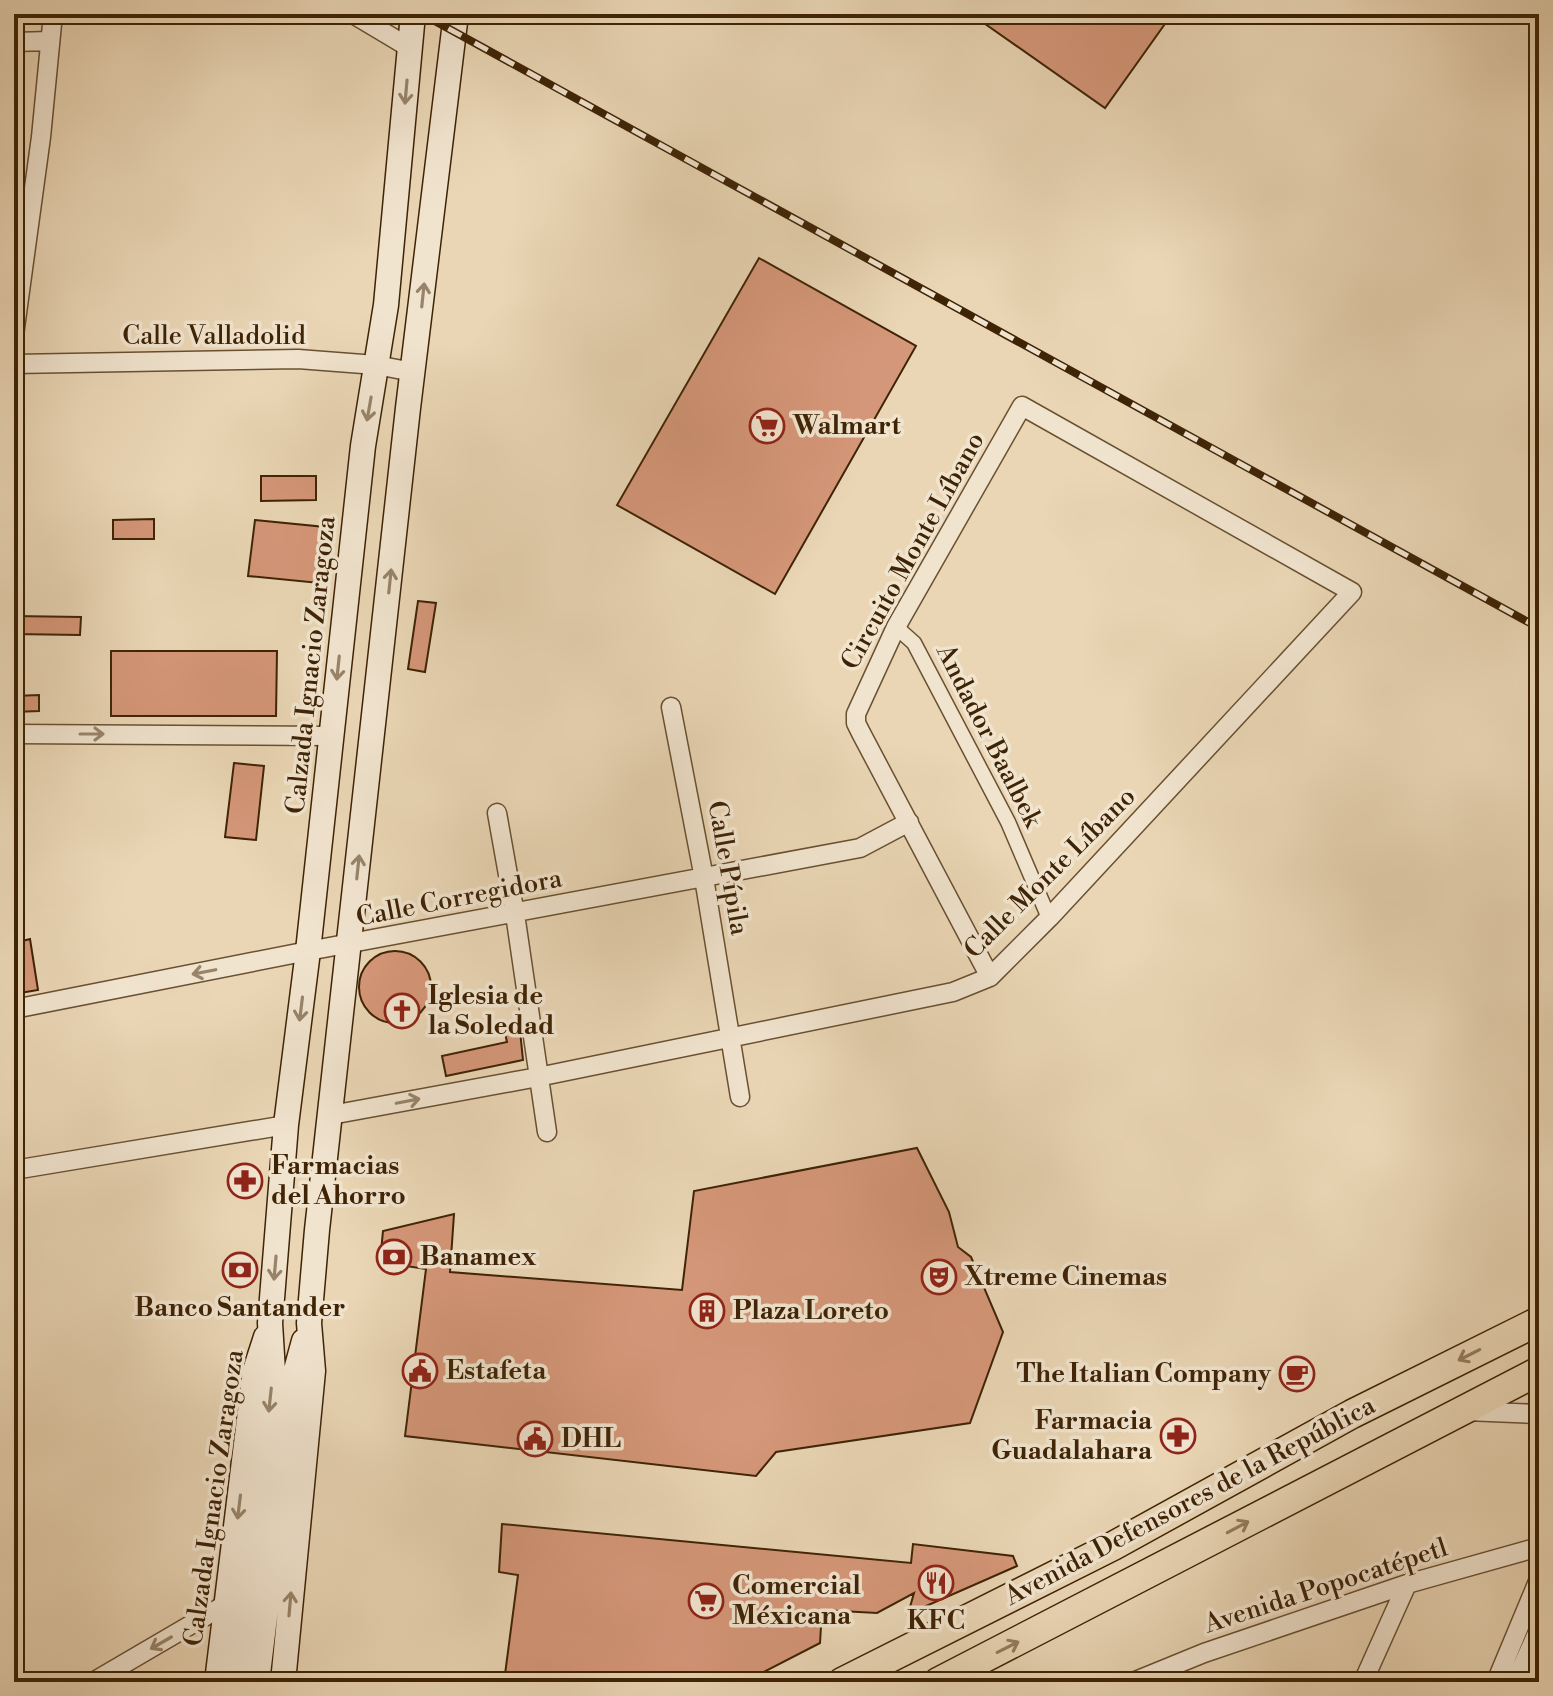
<svg xmlns="http://www.w3.org/2000/svg" width="1553" height="1696" viewBox="0 0 1553 1696" font-family="'Libre Bodoni',serif">
  <rect width="100%" height="100%" fill="#ead6b5"/>
  <filter id="stains"><feTurbulence type="fractalNoise" baseFrequency=".0025" numOctaves="4"/><feColorMatrix values="0 0 0 0 .2 0 0 0 0 .09 0 0 0 0 .02 0 0 0 .5 -.17"/></filter>
  <radialGradient id="worn" r=".72"><stop offset=".6" stop-color="#630" stop-opacity="0"/><stop offset="1" stop-color="#630" stop-opacity=".3"/></radialGradient>
  <path fill="#d59779" stroke="#3e2305" stroke-width="2" d="M971,14H1172L1105,108Z
    M759,258L916,346L775,594L617,505Z
    M261,476H316V500L261,501Z
    M154,519V539H113V520Z
    M255,520L325,527L319,583L248,576Z
    M418,601L436,603L425,672L408,669Z
    M14,616L81,617L80,635L14,634Z
    M111,651H277L276,716H111Z
    M39,695V711L14,712V696Z
    M234,763L264,766L256,840L225,837Z
    M30,939L38,990L14,994V943Z
    M359 987a36 36 0 1 1 72 0a36 36 0 1 1-72 0Z
    M519,1021L523,1060L446,1076L442,1056L507,1042L503,1024Z
    M917,1148L949,1212L958,1247L971,1257L1003,1332L970,1423L776,1452L756,1476L405,1436L426,1269L380,1262L383,1231L454,1214L450,1272L682,1290L694,1191Z
    M502,1524L911,1563L913,1544L1013,1556L1017,1566L908,1614L914,1593L877,1613L822,1610L820,1643L744,1682H504L518,1575L499,1572Z"/>
  <g fill="none" stroke-linecap="round" stroke-linejoin="round">
    <g stroke="#695031" stroke-width="17">
      <path id="pedestrian" d="M896,627L914,643L1008,822L1049,918"/>
    </g>
    <g stroke="#695031" stroke-width="21">
      <path id="minor" d="M353,14L410,48
        M14,42L50,41
        M14,335L41,137L53,14
        M14,364L298,359L376,365L413,372
        M671,707L704,878L740,1097
        M14,734L331,736
        M497,813L515,914L547,1132
        M14,1009L308,951L860,848L909,822
        M331,1115L538,1077L953,992L990,977L1049,918L1352,592L1022,406L896,627L856,714V723L861,733L990,977
        M14,1170L286,1125
        M1466,1411L1539,1414
        M93,1682L228,1603
        M1133,1682L1204,1653L1407,1584L1539,1547
        M1363,1682L1407,1584
        M1496,1682L1539,1579
        M1515,1682L1539,1629"/>
    </g>
    <g stroke="#3e2305" stroke-width="27">
      <path id="secondary" d="M217,1682L255,1371L266,1337
        M237,1682L273,1372L270,1323L286,1125L308,951L363,446L386,305L413,14
        M257,1682L295,1374L304,1341
        M283,1682L313,1371L309,1323L317,1230L408,408L456,14"/>
    </g>
    <g stroke="#3e2305" stroke-width="31">
      <path id="primary" d="M842,1682L1113,1546L1352,1414L1539,1321
        M938,1682L1539,1371"/>
    </g>
    <use href="#pedestrian" stroke="#f1e4cf" stroke-width="14"/>
    <use href="#minor" stroke="#f1e4cf" stroke-width="18"/>
    <use href="#secondary" stroke="#f1e4cf" stroke-width="24"/>
    <use href="#primary" stroke="#ead6b5" stroke-width="28"/>
    <g stroke="#3e2305" stroke-width="8">
      <path id="rail" d="M422,14L1539,628"/>
    </g>
    <use href="#rail" stroke="#f1e4cf" stroke-width="5" stroke-dasharray="15" stroke-linecap="butt"/>
  </g>
  <defs><path id="oneway-shaft" d="M-6 0H5M1.5-3L5.5 0L1.5 3" fill="none" stroke-width="1.6" stroke-linecap="round" stroke-linejoin="round" transform="scale(2)"/></defs>
  <g stroke="#98846a">
    <use href="#oneway-shaft" transform="translate(406 92) rotate(95)"/>
    <use href="#oneway-shaft" transform="translate(423 295) rotate(-84)"/>
    <use href="#oneway-shaft" transform="translate(369 409) rotate(100)"/>
    <use href="#oneway-shaft" transform="translate(390 581) rotate(-84)"/>
    <use href="#oneway-shaft" transform="translate(338 668) rotate(96)"/>
    <use href="#oneway-shaft" transform="translate(92 734)"/>
    <use href="#oneway-shaft" transform="translate(358 867) rotate(-84)"/>
    <use href="#oneway-shaft" transform="translate(204 972) rotate(169)"/>
    <use href="#oneway-shaft" transform="translate(301 1009) rotate(97)"/>
    <use href="#oneway-shaft" transform="translate(408 1101) rotate(-11)"/>
    <use href="#oneway-shaft" transform="translate(275 1268) rotate(95)"/>
    <use href="#oneway-shaft" transform="translate(270 1400) rotate(96)"/>
    <use href="#oneway-shaft" transform="translate(239 1507) rotate(97)"/>
    <use href="#oneway-shaft" transform="translate(290 1604) rotate(-85)"/>
    <use href="#oneway-shaft" transform="translate(161 1643) rotate(150)"/>
  </g>
  <g stroke="#947c5d">
    <use href="#oneway-shaft" transform="translate(1469 1355) rotate(153)"/>
    <use href="#oneway-shaft" transform="translate(1238 1527) rotate(-28)"/>
    <use href="#oneway-shaft" transform="translate(1008 1647) rotate(-27)"/>
  </g>
  <defs>
    <g id="supermarket-ring" transform="scale(1.8)"><circle r="9.5" fill="#f1e4cf" stroke="#8f2418" stroke-width="1.5"/><path d="M-6-5.5h2.5l.6 2H6L4.5 2H-2.5L-4.4-4H-6ZM-1.5 3.2a1.3 1.3 0 1 0 .1 0ZM3 3.2a1.3 1.3 0 1 0 .1 0Z" fill="#8f2418"/></g>
    <g id="church-ring" transform="scale(1.8)"><circle r="9.5" fill="#f1e4cf" stroke="#8f2418" stroke-width="1.5"/><path d="M-1.2-6h2.4v3.5h3.3v2.4h-3.3V6h-2.4V-.1h-3.3v-2.4h3.3Z" fill="#8f2418"/></g>
    <g id="pharmacy-ring" transform="scale(1.8)"><circle r="9.5" fill="#f1e4cf" stroke="#8f2418" stroke-width="1.5"/><path d="M-2-6h4v4h4v4h-4v4h-4v-4h-4v-4h4Z" fill="#8f2418"/></g>
    <g id="bank-ring" transform="scale(1.8)"><circle r="9.5" fill="#f1e4cf" stroke="#8f2418" stroke-width="1.5"/><path d="M-6-4H6V4H-6ZM0-2.3a2.3 2.3 0 1 0 0 4.6a2.3 2.3 0 1 0 0-4.6Z" fill="#8f2418"/></g>
    <g id="theatre-ring" transform="scale(1.8)"><circle r="9.5" fill="#f1e4cf" stroke="#8f2418" stroke-width="1.5"/><path d="M-5-5.5Q0-4 5-5.5V0Q5 5 0 6Q-5 5-5 0ZM-3.3-2.5H-1v1.5H-3.3ZM1-2.5H3.3v1.5H1ZM-2.8 1Q0 5.5 2.8 1Z" fill="#8f2418"/></g>
    <g id="building-ring" transform="scale(1.8)"><circle r="9.5" fill="#f1e4cf" stroke="#8f2418" stroke-width="1.5"/><path d="M-4-6H4V6H1V3H-1V6H-4ZM-2.5-4.3h1.7v1.8h-1.7ZM.8-4.3h1.7v1.8H.8ZM-2.5-1h1.7V.8h-1.7ZM.8-1h1.7V.8H.8Z" fill="#8f2418"/></g>
    <g id="civic-ring" transform="scale(1.8)"><circle r="9.5" fill="#f1e4cf" stroke="#8f2418" stroke-width="1.5"/><path d="M-.6-6.5H3V-4.5H.6V-3L4-1V1h2V6H-6V1h2V-1L-.6-3ZM-1.2 2.5V6h2.4V2.5Z" fill="#8f2418"/></g>
    <g id="cafe-ring" transform="scale(1.8)"><circle r="9.5" fill="#f1e4cf" stroke="#8f2418" stroke-width="1.5"/><path d="M-5.5-4.5H6V0H3Q3 3.5 0 3.5H-2.5Q-5.5 3.5-5.5 0ZM3-3.2v2h1.7v-2ZM-6 4.5H4V6H-6Z" fill="#8f2418"/></g>
    <g id="restaurant-ring" transform="scale(1.8)"><circle r="9.5" fill="#f1e4cf" stroke="#8f2418" stroke-width="1.5"/><path d="M-5-6h1v4h1v-4h1v4h1v-4h1v5L-1.5 .5V6h-2V.5L-5-1ZM5-6V6H3V1.5H1.5Q1.5-4 5-6Z" fill="#8f2418"/></g>
  </defs>
  <g fill-rule="evenodd">
    <use href="#supermarket-ring" x="767" y="426"/>
    <use href="#church-ring" x="402" y="1011"/>
    <use href="#pharmacy-ring" x="245" y="1181"/>
    <use href="#bank-ring" x="394" y="1257"/>
    <use href="#bank-ring" x="240" y="1270"/>
    <use href="#theatre-ring" x="939" y="1277"/>
    <use href="#building-ring" x="707" y="1311"/>
    <use href="#civic-ring" x="420" y="1371"/>
    <use href="#cafe-ring" x="1297" y="1374"/>
    <use href="#pharmacy-ring" x="1178" y="1436"/>
    <use href="#civic-ring" x="535" y="1439"/>
    <use href="#restaurant-ring" x="936" y="1583"/>
    <use href="#supermarket-ring" x="706" y="1601"/>
  </g>
  <g text-anchor="middle" dominant-baseline="central" stroke-width="7" stroke-linejoin="round" paint-order="stroke">
    <g font-size="26" fill="#3e2305" stroke="#f1e4cf">
      <text x="214" y="336">Calle Valladolid</text>
      <text transform="translate(913 551) rotate(-61)">Circuito Monte Líbano</text>
      <text transform="translate(311 665) rotate(-84)">Calzada Ignacio Zaragoza</text>
      <text transform="translate(989 736) rotate(63)">Andador Baalbek</text>
      <text transform="translate(728 868) rotate(80)">Calle Pípila</text>
      <text transform="translate(1050 873) rotate(-45)">Calle Monte Líbano</text>
      <text transform="translate(459 898) rotate(-11)">Calle Corregidora</text>
      <text transform="translate(214 1498) rotate(-82)">Calzada Ignacio Zaragoza</text>
      <text transform="translate(1190 1501) rotate(-28)">Avenida Defensores de la República</text>
      <text transform="translate(1326 1586) rotate(-18)">Avenida Popocatépetl</text>
    </g>
    <g font-size="26" font-weight="bold" fill="#3e2305" stroke="#f1e4cf" text-anchor="start">
      <text x="793" y="426">Walmart</text>
      <text x="428" y="996">Iglesia de<tspan x="428" dy="30">la Soledad</tspan></text>
      <text x="271" y="1166">Farmacias<tspan x="271" dy="30">del Ahorro</tspan></text>
      <text x="420" y="1257">Banamex</text>
      <text x="965" y="1277">Xtreme Cinemas</text>
      <text x="240" y="1308" text-anchor="middle">Banco Santander</text>
      <text x="733" y="1311">Plaza Loreto</text>
      <text x="446" y="1371">Estafeta</text>
      <text x="1271" y="1374" text-anchor="end">The Italian Company</text>
      <text x="1152" y="1421" text-anchor="end">Farmacia<tspan x="1152" dy="30">Guadalahara</tspan></text>
      <text x="561" y="1439">DHL</text>
      <text x="732" y="1586">Comercial<tspan x="732" dy="30">Méxicana</tspan></text>
      <text x="936" y="1621" text-anchor="middle">KFC</text>
    </g>
  </g>
  <rect width="1553" height="1696" fill="none" stroke="#ead6b5" stroke-width="48"/>
  <rect x="16" y="16" width="1521" height="1664" fill="none" stroke="#3e2305" stroke-width="4"/>
  <rect x="24" y="24" width="1505" height="1648" fill="none" stroke="#3e2305" stroke-width="2"/>
  <rect width="100%" height="100%" filter="url(#stains)"/>
  <rect width="100%" height="100%" fill="url(#worn)"/>
</svg>
